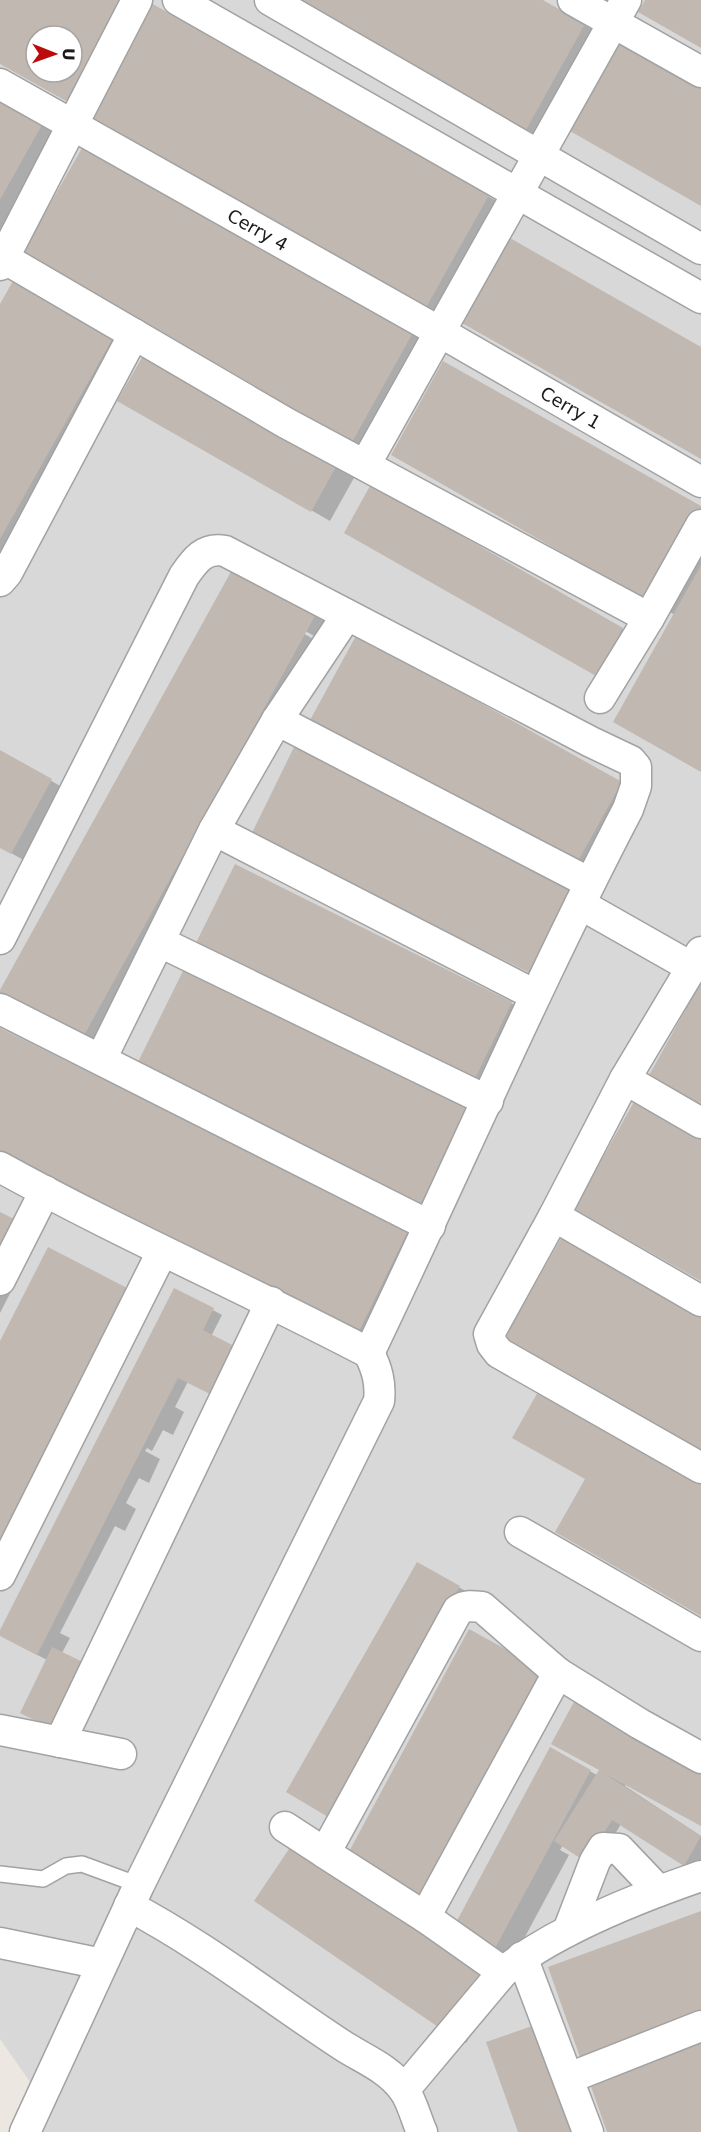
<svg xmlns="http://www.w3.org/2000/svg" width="701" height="2132" viewBox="0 0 701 2132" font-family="'DejaVu Sans',sans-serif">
  <rect width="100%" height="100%" fill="#ece8e1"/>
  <path fill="#d9d8d8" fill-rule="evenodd" d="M0,0H701V2132H37L48,2108L0,2039ZM36,36H72V72H36Z"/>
  <path fill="#0003" fill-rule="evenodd" d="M0,0H124L85,110L0,62ZM36,36H72V72H36Z
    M300,0H540L603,36L545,140Z
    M152,5L507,207L442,322L87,120Z
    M0,101L60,135L0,239Z
    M86,143L433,341L370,453L23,255Z
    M0,307L143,346L0,581Z
    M144,356L355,476L330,521L119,400Z
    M393,455L701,508V771L675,615Z
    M372,486L641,640L615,685L346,532Z
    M233,570L324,621L316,637L300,628L299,631L324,645L163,915L157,912L155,914L171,923L100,1051L0,994Z
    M358,636L630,788L583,874Z
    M0,752L78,796L38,868L0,847Z
    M213,961L511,1003L530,1014L489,1098Z
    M0,1030L426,1243L378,1341L0,1152Z
    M0,1214L40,1235L0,1313Z
    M213,1310L222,1315L175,1407L184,1412L173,1435L163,1430L152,1451L147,1448L145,1451L160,1459L149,1483L139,1478L126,1503L136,1509L125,1531L115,1526L60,1633L70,1638L62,1653L109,1678L77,1741L47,1660L18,1645L0,1633Z
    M418,1564L478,1598L348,1826Z
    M550,1749L597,1775L600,1770L701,1825L626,1784L625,1786L701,1836V1874L621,1824L596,1866L563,1845L560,1850L569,1855L512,1961L472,1940Z
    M506,1984L466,2043L447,2032Z"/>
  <path fill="#c0b8b1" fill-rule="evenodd" d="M0,0H123L66,101L0,64ZM36,36H72V72H36Z
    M297,0H543L585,24L526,130Z
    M645,0H701V48L638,12Z
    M151,3L489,195L423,313L85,121Z
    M621,41L701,87V206L570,131Z
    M0,99L43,123L0,200Z
    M86,141L415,329L351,444L21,255Z
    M510,238L701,347V459L462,323Z
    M18,272L118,329L0,539V304Z
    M144,354L337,465L311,512L117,401Z
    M443,361L701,506V521L654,605L391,455Z
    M371,484L623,628L596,676L344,533Z
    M701,565V772L613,722Z
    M233,568L316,614L81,1041L0,996V990Z
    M357,634L622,782L573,870L309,722Z
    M295,745L575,884L530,973L251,835Z
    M0,750L52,779L11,854L0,848Z
    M235,864L512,1002L470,1089L192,951Z
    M185,967L475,1111L426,1211L136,1066Z
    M701,982V1110L647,1079Z
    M0,1028L408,1231L359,1331L0,1153Z
    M635,1100L701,1137V1281L574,1209Z
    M0,1212L22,1223L0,1266Z
    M564,1233L701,1310V1453L504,1340Z
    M48,1247L129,1289L0,1542V1341Z
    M174,1288L214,1308L203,1330L236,1347L212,1395L178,1378L37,1655L0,1636V1630Z
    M539,1390L701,1482V1616L555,1532L585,1479L512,1438Z
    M417,1562L460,1586L328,1817L286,1792Z
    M469,1629L544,1670L421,1899L345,1859Z
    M52,1647L91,1666L58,1732L20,1713Z
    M575,1700L701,1768V1826L605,1774L701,1836L684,1866L612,1820L586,1862L554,1841L599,1770L551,1744Z
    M550,1747L591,1770L493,1952L452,1930Z
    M295,1840L488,1972L447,2033L254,1901Z
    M701,1911V2017L581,2060L548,1967Z
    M538,2024L577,2132H518L486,2042Z
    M701,2038V2132H607L588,2078Z"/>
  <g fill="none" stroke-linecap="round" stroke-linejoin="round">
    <g stroke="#a2a2a2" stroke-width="18">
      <path id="lane" d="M0,1874L43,1879L66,1866L82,1864L139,1885"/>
    </g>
    <g stroke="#a2a2a2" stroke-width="33">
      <g id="street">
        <path d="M178,0L701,298"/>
        <path d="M270,0L701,249"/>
        <path d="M573,0L701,72"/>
        <path id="s1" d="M0,84L440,332L701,482"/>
        <path d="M0,256L286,423L649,618"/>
        <path d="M0,265L137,0"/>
        <path d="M365,465L626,0"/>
        <path d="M0,581L7,573L134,334"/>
        <path d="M600,698L649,618L701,525"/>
        <path d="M277,720L590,883"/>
        <path d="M214,830L535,995"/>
        <path d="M580,904L691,967"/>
        <path d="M0,939L184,576C195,560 204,547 225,551L591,742L631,761L636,767V786L628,809C535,987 456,1172 369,1353"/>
        <path d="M160,942L488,1101"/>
        <path d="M701,952L625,1079L554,1216L489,1334L492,1344L499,1353L701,1468"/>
        <path d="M0,1009L430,1226"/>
        <path d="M101,1059L214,830L277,720L347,615"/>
        <path d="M625,1079L701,1123"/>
        <path d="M0,1167C121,1234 247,1289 369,1353C377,1369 381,1383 379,1401L139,1885L25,2132"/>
        <path d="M554,1216L701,1301"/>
        <path d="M0,1280L45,1191"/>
        <path d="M520,1532L701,1636"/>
        <path d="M0,1575L162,1252"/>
        <path d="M0,1730L121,1754"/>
        <path d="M60,1742L271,1302"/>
        <path d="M285,1827L325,1853"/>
        <path d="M129,1906C205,1946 273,2000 345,2047C366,2060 389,2069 404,2090C412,2101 416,2119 422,2132"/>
        <path d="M425,1917L558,1673"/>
        <path d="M568,1931L595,1861L603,1848L619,1849L659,1891"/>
        <path d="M0,1943L102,1964"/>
        <path d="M522,1957L588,2132"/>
        <path d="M503,1972L425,1917L325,1853L458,1610C466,1605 473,1606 482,1607L558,1673L640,1724L701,1758"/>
        <path d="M569,2078L701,2026"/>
        <path d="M404,2090L503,1972C556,1930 637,1898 701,1876"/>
      </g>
    </g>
    <use href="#lane" stroke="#fff" stroke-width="15"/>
    <use href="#street" stroke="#fff" stroke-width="30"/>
  </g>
  <g text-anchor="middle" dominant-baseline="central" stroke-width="5" stroke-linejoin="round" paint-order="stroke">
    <g font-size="18" fill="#1b1b1b" stroke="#fff">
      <text stroke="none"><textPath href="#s1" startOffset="296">Cerry 4</textPath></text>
      <text stroke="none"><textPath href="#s1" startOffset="656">Cerry 1</textPath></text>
    </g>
  </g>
  <g transform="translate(54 54) rotate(91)"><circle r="28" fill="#ffffff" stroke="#a4a4a4" stroke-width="1.5"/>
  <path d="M0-4.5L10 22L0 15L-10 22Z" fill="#bb0b0c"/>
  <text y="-9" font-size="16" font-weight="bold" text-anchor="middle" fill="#1b1b1b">U</text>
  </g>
</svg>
